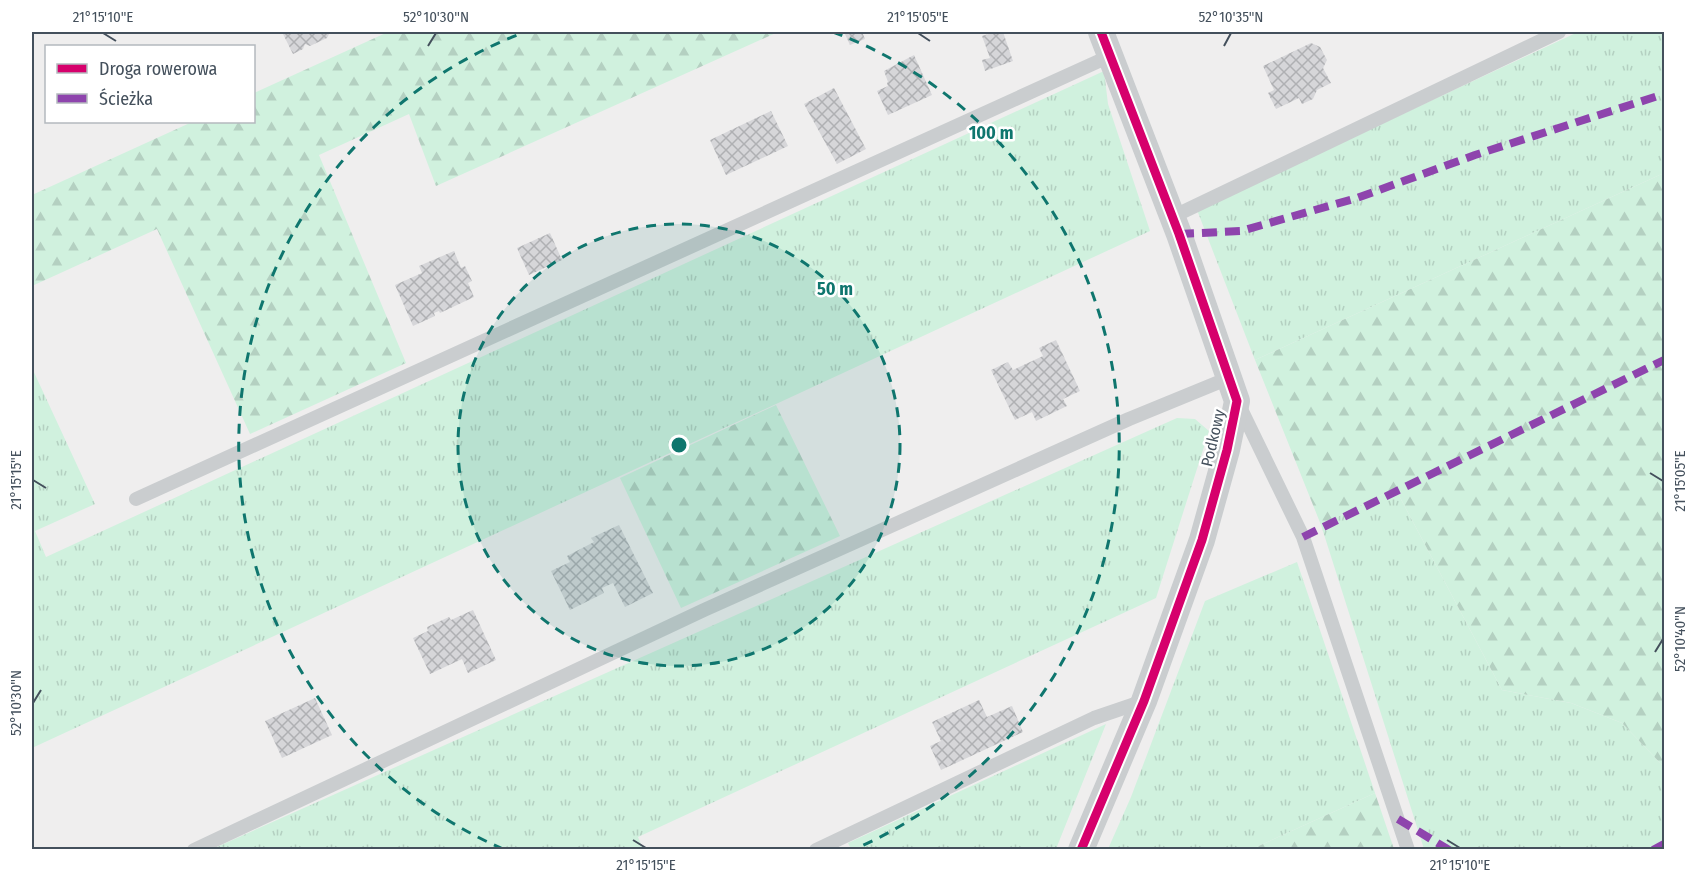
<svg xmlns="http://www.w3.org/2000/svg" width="1696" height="881" viewBox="0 0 1696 881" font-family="'Fira Sans Condensed',sans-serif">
  <defs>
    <pattern id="grass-tufts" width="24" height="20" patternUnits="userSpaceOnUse" patternTransform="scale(1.5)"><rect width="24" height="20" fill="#d0f1de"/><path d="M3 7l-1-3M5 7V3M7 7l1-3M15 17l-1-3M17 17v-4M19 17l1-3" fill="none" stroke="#b4d0c1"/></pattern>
    <pattern id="forest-firs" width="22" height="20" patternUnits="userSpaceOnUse" patternTransform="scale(1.5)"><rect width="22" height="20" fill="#d0f1de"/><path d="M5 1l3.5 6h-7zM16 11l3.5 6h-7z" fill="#b4d0c1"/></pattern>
    <pattern id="building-cross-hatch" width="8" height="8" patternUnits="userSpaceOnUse" patternTransform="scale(1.5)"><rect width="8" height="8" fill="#d6d6d9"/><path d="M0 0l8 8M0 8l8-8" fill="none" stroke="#afb0b3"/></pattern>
  </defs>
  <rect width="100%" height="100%" fill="#efeeee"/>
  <path fill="url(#grass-tufts)" d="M1578,32H1664V173L1255,360L1197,210Z
    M1104,71L1108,104L1150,231L32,748V368L95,504L35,531L46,557Z
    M1177,418L1195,419L1209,431L1156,598L638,837L643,849L210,850Z
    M1395,488L1502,690L1571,703L1622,723L1664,767V849H1424L1321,525Z
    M1297,562L1375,793L1252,849H1108L1131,797L1205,601Z
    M1106,724L1056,849H851L848,843Z"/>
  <path fill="url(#forest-firs)" d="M388,32H778L436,186L409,114L319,155L406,363L250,434L157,229L32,286V195L192,122H254V93Z
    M1664,173V767L1622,723L1571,703L1502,690L1395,488L1321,525L1255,360Z
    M776,405L840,536L681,608L620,478Z
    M1375,793L1394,849H1252Z"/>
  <path fill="url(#building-cross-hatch)" d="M282,32H330L327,38L310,46L305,44L303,49L293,54Z
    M844,32H862L865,39L850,45Z
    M995,32H1003L1013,61L985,71L982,60L990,58L982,36Z
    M1311,43L1320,47L1327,60L1323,68L1331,83L1317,90L1313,99L1302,104L1299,98L1276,109L1268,93L1274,90L1263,66Z
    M914,55L932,95L888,115L877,91L888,86L887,83L888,82L884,71Z
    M834,88L866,149L837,164L804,104Z
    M771,111L788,146L726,175L710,140Z
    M550,233L562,260L529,275L517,248Z
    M454,251L461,268L465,266L472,281L468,283L474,297L440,313L439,311L434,313L435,316L413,326L395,285L422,273L419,266Z
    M1056,340L1080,391L1063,399L1067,406L1036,421L1032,412L1015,420L991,370L1008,362L1013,370L1043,356L1039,348Z
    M619,525L653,593L625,607L613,583L602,588L604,593L570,610L551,571L570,562L567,556L594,542L591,538Z
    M473,610L496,660L468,673L462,659L430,674L413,638L428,631L427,627L449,617L451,620Z
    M315,698L332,735L282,758L265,721Z
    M979,700L987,717L1012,706L1023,732L941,770L930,746L941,741L932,722Z"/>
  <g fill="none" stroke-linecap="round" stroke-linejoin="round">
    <path stroke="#cacdcf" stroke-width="14" d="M1172,217L1559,32
      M1238,403L1303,537L1408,850
      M136,499L1110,56
      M194,850L704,610L1129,419L1229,378
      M816,850L1094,718L1144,701"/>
    <path stroke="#cacdcf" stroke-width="26" d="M1081,850L1144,701L1202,540L1227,450L1237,401L1179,234L1101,32"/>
    <path stroke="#8e44ad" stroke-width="8" stroke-dasharray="15 8" stroke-linecap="butt" d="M1179,234L1241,231L1357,198L1475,155L1664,94
      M1303,537L1664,360
      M1398,819L1449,850
      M1653,850L1664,844"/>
    <g stroke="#fff" stroke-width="13">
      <path id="cycleway" d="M1081,850L1144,701L1202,540L1227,450L1237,401L1179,234L1101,32"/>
    </g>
    <use href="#cycleway" stroke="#d6006c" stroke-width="9"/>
  </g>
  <path fill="none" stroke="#44505c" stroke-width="2" d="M103,33L116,41M918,33L930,41M428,46L436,33M1224,46L1231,33M1650,473L1663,481M33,480L46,488M1655,652L1663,639M33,703L41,690M633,840L646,848M1447,840L1460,848"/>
  <circle cx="679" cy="445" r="221" fill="#0f766e" fill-opacity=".12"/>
  <g fill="none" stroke="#0f766e" stroke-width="3" stroke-dasharray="10 8">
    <circle cx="679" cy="445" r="221"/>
    <path d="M503 849A441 441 0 0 1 525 32M833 32A441 441 0 0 1 855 849"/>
  </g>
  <g text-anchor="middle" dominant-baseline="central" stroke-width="5" stroke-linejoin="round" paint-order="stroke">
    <g font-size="16" fill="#44505c" stroke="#fff">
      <text transform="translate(1213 438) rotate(-77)">Podkowy</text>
    </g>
  </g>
  <circle cx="679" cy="445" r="9" fill="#0f766e" stroke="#fff" stroke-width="3"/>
  <g font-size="18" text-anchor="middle" font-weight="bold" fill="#0f766e" stroke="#fff" stroke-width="5" stroke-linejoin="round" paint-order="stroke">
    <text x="991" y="139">100 m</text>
    <text x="835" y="295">50 m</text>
  </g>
  <rect width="1696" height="881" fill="none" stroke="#ffffff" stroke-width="66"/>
  <rect x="45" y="45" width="210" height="78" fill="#ffffff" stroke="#b4b9be" stroke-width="1.5"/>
  <rect x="57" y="64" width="30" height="9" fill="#d6006c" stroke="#b4b9be" stroke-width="1.5"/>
  <text x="99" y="75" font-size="18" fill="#44505c">Droga rowerowa</text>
  <rect x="57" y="94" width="30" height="9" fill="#8e44ad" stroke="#b4b9be" stroke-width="1.5"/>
  <text x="99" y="105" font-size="18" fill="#44505c">Ścieżka</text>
  <rect x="33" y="33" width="1630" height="815" fill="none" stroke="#44505c" stroke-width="2"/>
  <g font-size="15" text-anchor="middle" fill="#44505c">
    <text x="103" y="22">21°15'10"E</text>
    <text x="436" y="22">52°10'30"N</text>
    <text x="918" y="22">21°15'05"E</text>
    <text x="1231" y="22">52°10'35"N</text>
    <text transform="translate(16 480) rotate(-90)" y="5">21°15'15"E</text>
    <text transform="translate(1680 481) rotate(-90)" y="5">21°15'05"E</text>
    <text transform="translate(1680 639) rotate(-90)" y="5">52°10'40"N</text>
    <text transform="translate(16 703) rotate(-90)" y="5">52°10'30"N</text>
    <text x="646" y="870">21°15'15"E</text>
    <text x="1460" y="870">21°15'10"E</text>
  </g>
</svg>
